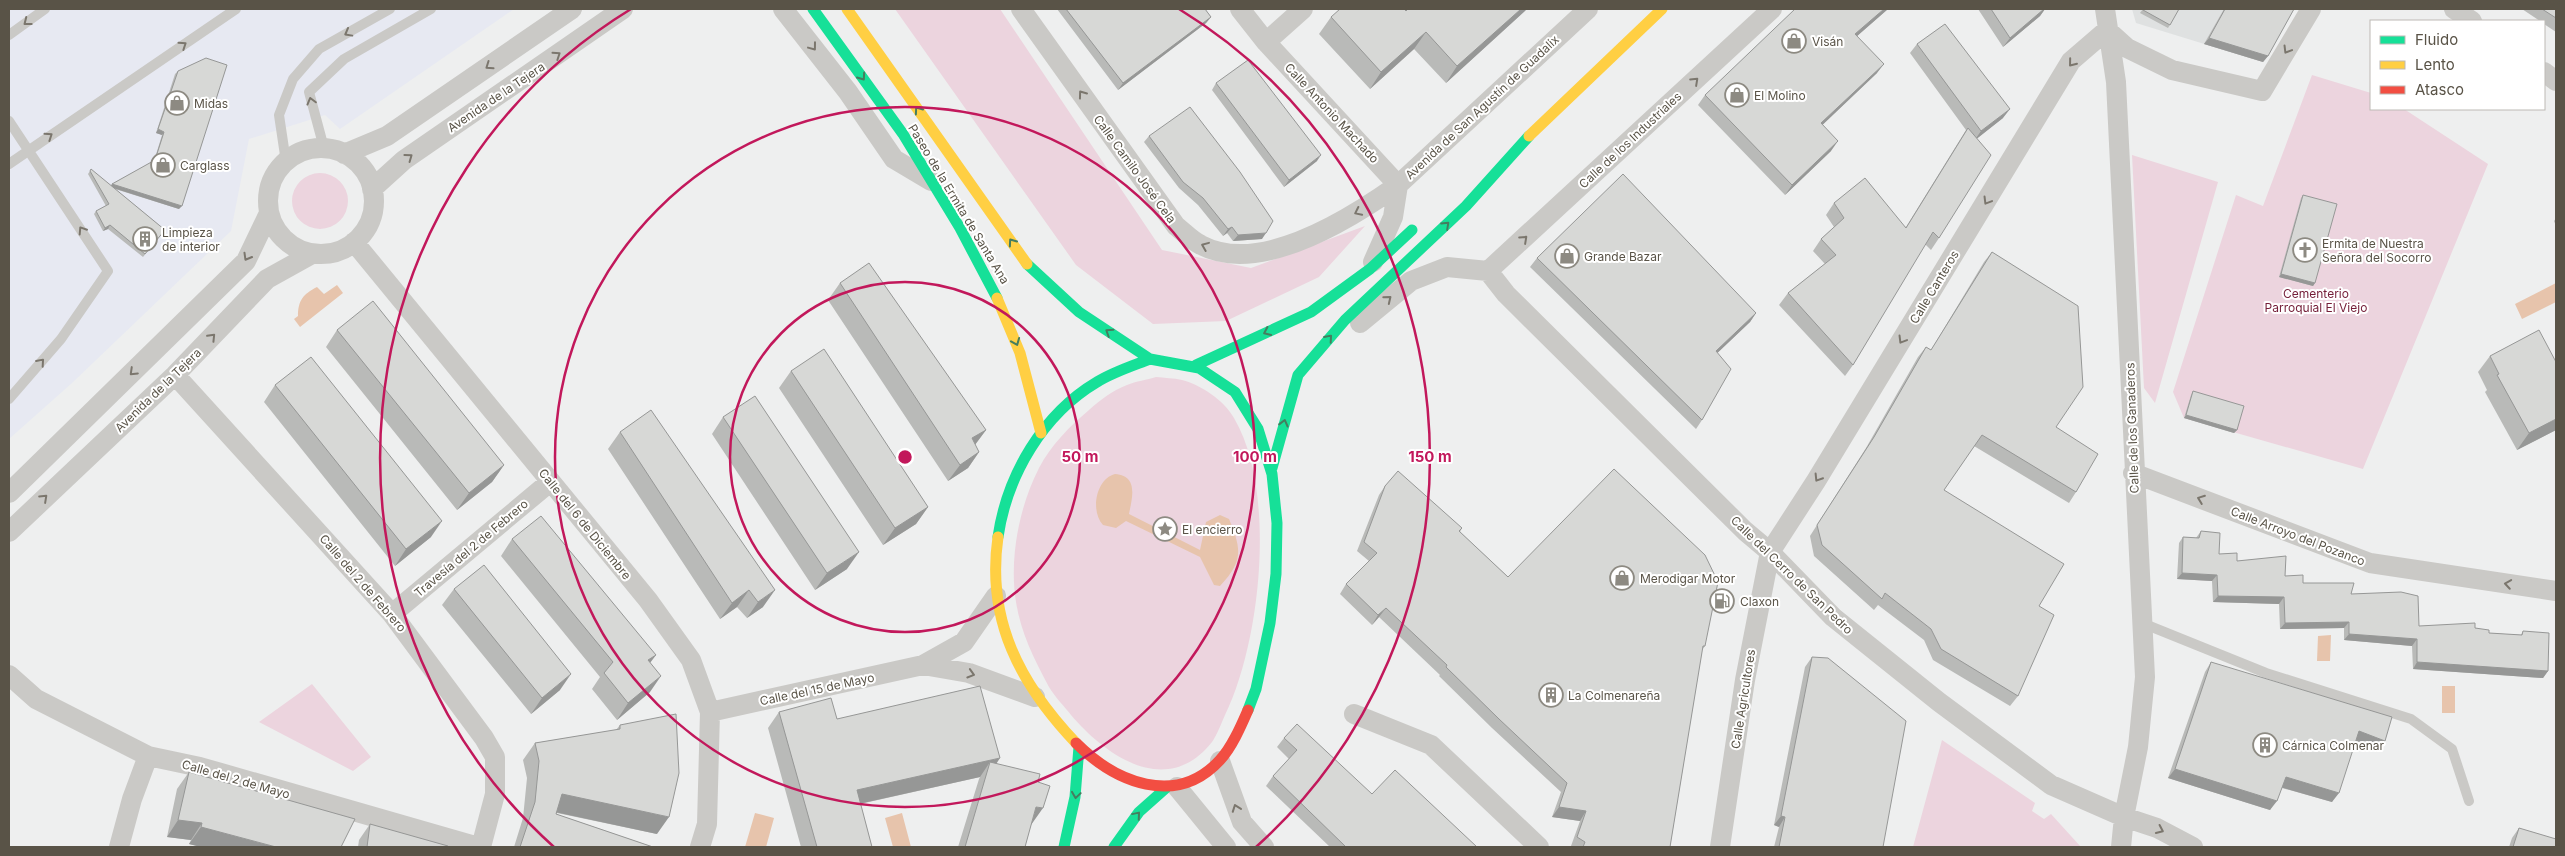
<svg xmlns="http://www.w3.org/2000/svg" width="2565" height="856" viewBox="0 0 2565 856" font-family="Inter,sans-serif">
  <rect width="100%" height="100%" fill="#eeefef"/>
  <path fill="#e7e9f2" d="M9,9H514L340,129L325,115L249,139L231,231L72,383L9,439Z"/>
  <path fill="#dfe1e1" d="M2132,9H2294L2263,62L2136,23Z"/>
  <path fill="#ecd4de" d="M895,9H1000L1162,250L1251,268L1365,226L1319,277L1226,321L1153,324L1076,265Z
    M2312,75L2371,93V109H2404L2488,164L2363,469L2184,418L2173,392L2236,195L2263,206Z
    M2132,155L2218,182L2155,403L2144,388Z
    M292 201a28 28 0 1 1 56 0a28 28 0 1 1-56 0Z
    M1156,377C1164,378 1174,378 1182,380C1201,385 1224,400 1234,418C1277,491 1261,641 1225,715C1221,724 1217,735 1212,742C1167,799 1106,756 1071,715C1064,706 1055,697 1049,687C1034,659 1021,633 1016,602C1009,559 1019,507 1039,468C1051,445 1070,426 1089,410C1099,401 1113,390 1127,385C1136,381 1147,380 1156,377Z
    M312,684L371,757L353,771L259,722Z
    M1942,740L2035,803L2032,811L2044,819L2051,814L2081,847H1913Z"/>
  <path fill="#e7c4ac" d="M2556,283V302L2522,319L2515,304Z
    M337,285L343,293L300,327L294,319L298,316C298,301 303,294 317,287L324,294Z
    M1115,474C1139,476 1132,498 1129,514L1200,550L1206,522L1220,515L1229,519C1242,550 1243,561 1220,586L1214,585L1200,557L1126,521L1116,528L1103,525C1090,511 1096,479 1115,474Z
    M2331,635L2330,661H2317L2318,636Z
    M2442,686H2455V713H2442Z
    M755,813L774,818L766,847H745Z
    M902,813L911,847H893L885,818Z"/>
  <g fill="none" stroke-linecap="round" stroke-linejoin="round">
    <path stroke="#cac9c6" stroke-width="10" d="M9,35L45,9
      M9,121L108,271L61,339L9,399
      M324,148L309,92L344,59L431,9
      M286,162L279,115L293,79L319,49L390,9
      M9,164L236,9
      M2142,623L2266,673L2411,719L2452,749L2469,801"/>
    <path stroke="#cac9c6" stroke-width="20" d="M783,9L848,92L894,159L931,181
      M1021,9L1176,226C1184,232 1192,241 1201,245C1260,276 1350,219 1398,185L1266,42L1240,9
      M2105,9L2116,82L2145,677L2138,747L2124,817L2121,847
      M2454,9L2472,21
      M1266,42L1303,9
      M2544,72L2556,81
      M268 201a53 53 0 1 1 106 0a53 53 0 1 1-106 0Z
      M344,154L387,136L572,9
      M372,189L404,160L623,9
      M354,242L648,600L691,660L710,712L707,824L700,847
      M1373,262L1393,217L1398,185L1588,9
      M1488,271L1506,294L1745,531L1770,552L1833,617L1939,702L2051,785L2124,817L2157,828L2193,847
      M1488,271L1772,9
      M1360,323L1411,281L1447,267L1488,271
      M175,375L392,614L484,738L495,757V794L481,847
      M2133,473L2370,563L2556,591
      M9,493L246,261L269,213
      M9,532L175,375L267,279L312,254
      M392,614L550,482
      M923,665L969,673L1035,697
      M9,675L36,699L148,756L200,767L479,847
      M710,712L923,665L964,642L996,596
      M1354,714L1431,745L1539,847
      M1220,761L1242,822L1264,847
      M1177,787L1226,847
      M119,847L132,799L148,756
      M1720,847L1745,680L1770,552L1816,481L2071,61L2107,30L2127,48L2172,70L2262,91L2311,9"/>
    <path stroke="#16e098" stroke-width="11" d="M813,9L903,134L960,228L997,298
      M1027,264L1079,312L1150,359
      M1150,359L1199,368L1235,392L1258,429L1272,474L1277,523L1276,574L1270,623L1256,689L1248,710
      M1196,365L1311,312L1370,269L1412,230
      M1272,468L1298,375L1345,320L1466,206L1529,136
      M998,537C1007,475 1043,414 1097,382C1113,372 1132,366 1150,359
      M1064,847L1075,797L1079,747
      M1114,847L1139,812L1166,788"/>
    <path stroke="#ffcf43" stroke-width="11" d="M847,9L1027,264
      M1529,136L1662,9
      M997,298L1020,353L1041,433
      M998,537C986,620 1020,684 1076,743"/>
    <path stroke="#f24e42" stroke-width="11" d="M1076,743C1115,782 1176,808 1220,760C1232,747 1241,726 1248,710"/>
  </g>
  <path fill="#b9bab8" d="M1057,9H1205L1211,17L1206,23L1118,90Z
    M1527,9L1446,83L1414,49L1370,89L1319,34L1331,17L1406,11Z
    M1888,9L1857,36L1877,73L1822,125L1831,151L1785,195L1698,105L1705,95Z
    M1978,9H2045L2040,16L2003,47Z
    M2143,9H2179L2168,28L2140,13Z
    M2224,9H2294L2268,56L2263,62L2204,44Z
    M2522,9H2556V32L2544,24V21H2540Z
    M1917,44L2003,118L1977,138L1939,238L1931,250L1925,244L1853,365L1845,376L1779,305L1788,293L1825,264L1813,251L1821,239L1834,227L1826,215L1834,203L1906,227L1966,130L1910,53Z
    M178,71L179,209L115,189L165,230L143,257L108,229L103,231L94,214L96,211L106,206L88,174L90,171L111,186L112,184L154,161L162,135L156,133L175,74Z
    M1216,83L1317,161L1284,187L1212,90Z
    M1149,136L1262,239L1233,241L1227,233L1223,236L1198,205L1179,188L1144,142Z
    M2303,195L2315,283L2313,286L2279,277L2301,198Z
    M2556,218V226L2554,221Z
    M1992,252L2056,427L2076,492L2069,503L1974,446L1944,490L2039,606L2018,696L2010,706L1933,660L1924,640L1878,605L1874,610L1814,556L1810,536L1866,448L1918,357L1926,347L1931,350L1984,262Z
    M1537,258L1756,313L1750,322L1717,353L1702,420L1696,429L1530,267Z
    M840,283L986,430L975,445L979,452L968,468L948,481L828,300Z
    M337,330L504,465L492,482L457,510L326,347Z
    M2490,356L2556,430L2517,450L2485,392L2487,390L2478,372Z
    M791,371L928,507L916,524L883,545L779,388Z
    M275,385L431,537L395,566L264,402Z
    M2193,391L2237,430L2234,433L2184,418L2191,395Z
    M723,417L847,569L815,590L712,434Z
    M620,432L763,607L747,618L737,607L720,619L608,449Z
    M1385,486L1462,528L1460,532L1508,577L1705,646L1702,650L1670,847H1572L1571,846L1580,821L1552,817L1561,792L1492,728L1439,676L1440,675L1379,617L1372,625L1340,594L1346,584L1369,561L1357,551L1379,495Z
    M2201,531L2219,554L2237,561L2285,576L2303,583L2351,594L2419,626L2475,628L2489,633L2521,635L2523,631L2548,671L2543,678L2413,669L2412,646L2344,640V628L2280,629L2279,604L2213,602L2212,581L2177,579L2179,543L2183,537L2196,538Z
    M512,539L656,655L650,662V692L617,720L592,689L600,677L501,556Z
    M454,589L560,690L531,714L442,605Z
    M1812,657L1883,847H1774L1779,827L1774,825L1805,667Z
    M2211,662L2385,741L2379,750L2355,742L2332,802L2282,788L2270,810L2168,778L2205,672Z
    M779,712L837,719L997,763L1031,824L1025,847H958L979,779L980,777L860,804L872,847H801L768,728Z
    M620,725L657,834L557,813L556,814L653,847H514L523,818L527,778L523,760L535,743L616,730Z
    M1284,738L1372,794L1477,847H1330L1266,786L1273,776L1289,759L1277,747Z
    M189,772L341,847H201L189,844L191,840L167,837L177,789Z
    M370,824L447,847H358L359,840Z
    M2519,828L2556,847H2509L2512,838Z"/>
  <path fill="#969796" d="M1521,9H1527L1446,83L1457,66Z
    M1884,9H1888L1848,44L1855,34Z
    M2044,9H2045L2040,16L2003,47L2010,38Z
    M1211,17L1206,23L1118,90L1123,83Z
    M1426,32L1414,49L1370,89L1381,72Z
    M2209,38L2268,56L2263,62L2204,44Z
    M1884,64L1877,73L1814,133L1821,123Z
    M2010,109L2003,118L1974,141L1981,131Z
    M158,129L164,132L162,135L156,133Z
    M1838,141L1831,151L1785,195L1792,185Z
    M1321,155L1317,161L1284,187L1289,180Z
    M112,184L182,206L179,209L110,187Z
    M110,225L108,229L103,231L105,228Z
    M1232,227L1227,233L1223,236L1228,229Z
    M1266,233L1262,239L1233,241L1238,235Z
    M2281,274L2315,283L2313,286L2279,277Z
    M1756,313L1750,322L1709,361L1716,351Z
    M2186,415L2237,430L2234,433L2184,418Z
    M2556,419V430L2517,450L2529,433Z
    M986,430L974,446L972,438Z
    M979,452L968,468L948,481L960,465Z
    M504,465L492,482L457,510L469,493Z
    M928,507L916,524L883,545L895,528Z
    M442,521L431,537L395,566L406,549Z
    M859,552L847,569L815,590L827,573Z
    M2182,573L2217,575L2212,581L2177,579Z
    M749,590L737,607L720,619L732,603Z
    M775,590L763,607L747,618L758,602Z
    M2218,596L2284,597L2279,604L2213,602Z
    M1386,608L1379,617L1372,625L1378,615Z
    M2349,622L2344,628L2280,629L2285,623Z
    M2349,634L2417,639L2412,646L2344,640Z
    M656,655L644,671L648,660Z
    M2417,662L2548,671L2543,678L2413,669Z
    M571,674L560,690L531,714L542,698Z
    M661,676L650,692L617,720L628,703Z
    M2359,731L2385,741L2379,750L2352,741Z
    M1000,758L989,775L990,762L980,777L845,807L857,790Z
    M2175,769L2277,801L2270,810L2168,778Z
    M2286,777L2339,793L2332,802L2280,787Z
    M562,794L669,817L657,834L550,811Z
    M1036,807L1043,808L1031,825Z
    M1559,807L1586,811L1580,821L1552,817Z
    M1781,816L1785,817L1779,827L1774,825Z
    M178,820L202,823L191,840L167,837Z
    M201,827L276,847H201L189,844Z"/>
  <path fill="#d7d8d6" stroke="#969796" d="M1066,9H1205L1211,17L1123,83Z
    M1340,9H1404L1406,11L1408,9H1521L1457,66L1426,32L1381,72L1331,17Z
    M1795,9H1884L1855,34L1884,64L1821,123L1838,141L1792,185L1705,95Z
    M1991,9H2044L2010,38Z
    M2143,9H2179L2170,25L2143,10Z
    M2225,9H2294L2268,56L2209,38Z
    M2542,9H2556V18Z
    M1945,24L2010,109L1981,131L1917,44Z
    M206,58L227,65L182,206L112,184L155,160L164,132L158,129L178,71Z
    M1248,60L1321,155L1289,180L1216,83Z
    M1190,107L1240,172L1273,221L1266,233L1238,235L1232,227L1228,229L1203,198L1183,182L1149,136Z
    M1968,128L1991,155L1939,238L1933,232L1853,365L1788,293L1836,255L1821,239L1844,218L1834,203L1865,178L1906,228Z
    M91,169L165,230L145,254L110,225L105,228L96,211L109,204L90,171Z
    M1623,174L1756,313L1716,351L1731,369L1702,420L1537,258Z
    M2303,195L2337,204L2315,283L2281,274Z
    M1992,252L2078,306L2083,387L2056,427L2098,454L2076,492L1982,435L1944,490L2064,564L2039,606L2054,615L2018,696L1941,649L1931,629L1885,593L1882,599L1822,545L1817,525L1874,437L1926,347L1931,350Z
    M869,263L986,430L972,438L979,452L960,465L840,283Z
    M373,301L504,465L469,493L337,330Z
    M2539,330L2556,362V419L2529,433L2497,375L2499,374L2490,356Z
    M824,349L928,507L895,528L791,371Z
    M311,357L442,521L406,549L275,385Z
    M2193,391L2244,406L2237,430L2186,415Z
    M755,396L859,552L827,573L723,417Z
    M651,410L775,590L758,602L749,590L732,603L620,432Z
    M1614,469L1705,555L1718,582L1705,646H1703L1670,847H1583L1585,842L1577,837L1586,811L1559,807L1567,783L1499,719L1446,667L1447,665L1386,608L1378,615L1346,584L1377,553L1364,542L1385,486L1398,471L1462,528L1459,531L1508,577Z
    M541,516L656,655L648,660L661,676L628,703L604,673L613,662L512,539Z
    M2201,531L2220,533L2219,554L2237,553V561L2286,556L2285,576L2303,575V583H2354L2351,594L2401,592L2418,596L2419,626L2475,623V628L2489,630V633L2522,635L2523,631L2549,633L2548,671L2417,662V639L2349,634V622L2285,623L2284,597L2218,596L2217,575L2182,573L2183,537L2199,538Z
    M484,565L571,674L542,698L454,589Z
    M1812,657L1828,658L1906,721L1883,847H1779L1785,817L1781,816Z
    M2211,662L2392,717L2385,741L2359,731L2339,793L2286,777L2277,801L2175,769Z
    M980,686L1000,758L857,790L872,847H817L779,712L831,698L837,719Z
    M676,714L679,773L669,817L562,794L556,814L653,847H520L535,802L539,761L535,743L620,729V725Z
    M1297,724L1372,794L1395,770L1477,847H1346L1273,776L1297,750L1284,738Z
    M990,762L1040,774L1038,782L1050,786L1043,808L1036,807L1025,847H965Z
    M189,772L355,819L341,847H276L201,827L202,823L178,820Z
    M370,824L448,846L447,847H367Z
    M2519,828L2556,839V847H2513Z"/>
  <defs><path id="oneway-chevron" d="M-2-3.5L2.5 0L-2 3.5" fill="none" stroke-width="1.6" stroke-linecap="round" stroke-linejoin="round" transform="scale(1.25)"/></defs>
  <g stroke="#7b766d">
    <use href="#oneway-chevron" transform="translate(27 22) rotate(142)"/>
    <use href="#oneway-chevron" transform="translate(348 33) rotate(151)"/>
    <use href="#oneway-chevron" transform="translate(183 45) rotate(-34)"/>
    <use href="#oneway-chevron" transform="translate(813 47) rotate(53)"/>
    <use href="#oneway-chevron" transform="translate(2287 50) rotate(121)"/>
    <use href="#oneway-chevron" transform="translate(557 55) rotate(-34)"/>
    <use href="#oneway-chevron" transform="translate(2072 63) rotate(129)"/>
    <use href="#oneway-chevron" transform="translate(489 66) rotate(145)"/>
    <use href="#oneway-chevron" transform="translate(1695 81) rotate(-43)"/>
    <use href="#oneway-chevron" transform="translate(1082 94) rotate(-126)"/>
    <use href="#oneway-chevron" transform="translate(311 101) rotate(-105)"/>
    <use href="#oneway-chevron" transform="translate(49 136) rotate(-34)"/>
    <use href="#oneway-chevron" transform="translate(409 157) rotate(-36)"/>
    <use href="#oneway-chevron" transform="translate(1987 201) rotate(121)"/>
    <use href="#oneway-chevron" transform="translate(1358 212) rotate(154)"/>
    <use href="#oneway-chevron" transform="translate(82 230) rotate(-123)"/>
    <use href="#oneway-chevron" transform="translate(1524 239) rotate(-43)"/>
    <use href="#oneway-chevron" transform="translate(1205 246) rotate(-158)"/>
    <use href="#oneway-chevron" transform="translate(247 257) rotate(120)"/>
    <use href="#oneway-chevron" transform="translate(1388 299) rotate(-39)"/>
    <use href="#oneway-chevron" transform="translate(212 337) rotate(-46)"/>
    <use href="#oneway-chevron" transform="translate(1902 340) rotate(121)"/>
    <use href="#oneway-chevron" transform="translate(41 362) rotate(-49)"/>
    <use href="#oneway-chevron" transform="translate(133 372) rotate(136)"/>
    <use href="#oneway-chevron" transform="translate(1818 478) rotate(122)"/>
    <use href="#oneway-chevron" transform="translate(44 498) rotate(-43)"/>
    <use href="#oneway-chevron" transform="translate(2201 499) rotate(-159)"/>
    <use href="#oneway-chevron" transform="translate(2508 584) rotate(-171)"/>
    <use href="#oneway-chevron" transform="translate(971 674) rotate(17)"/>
    <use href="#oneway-chevron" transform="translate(1236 808) rotate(-110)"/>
    <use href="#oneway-chevron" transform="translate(2160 830) rotate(25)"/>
  </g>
  <g stroke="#457d5f">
    <use href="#oneway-chevron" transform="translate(862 77) rotate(55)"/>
    <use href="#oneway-chevron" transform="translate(918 110) rotate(-125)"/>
    <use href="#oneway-chevron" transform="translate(1446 225) rotate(-43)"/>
    <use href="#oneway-chevron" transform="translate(1012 242) rotate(-125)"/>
    <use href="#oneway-chevron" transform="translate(1109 332) rotate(-147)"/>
    <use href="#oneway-chevron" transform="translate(1267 332) rotate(155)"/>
    <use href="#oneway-chevron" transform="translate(1329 338) rotate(-49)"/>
    <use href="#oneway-chevron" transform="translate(1016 342) rotate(68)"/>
    <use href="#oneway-chevron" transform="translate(1284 423) rotate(-76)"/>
    <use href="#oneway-chevron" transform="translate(1076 795) rotate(98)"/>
    <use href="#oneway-chevron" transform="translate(1137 815) rotate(-50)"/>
  </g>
  <g fill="none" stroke="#c2185b" stroke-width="2.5">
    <circle cx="905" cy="457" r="175"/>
    <circle cx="905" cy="457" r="350"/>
    <path d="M554 847A525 525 0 0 1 631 9M1179 9A525 525 0 0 1 1256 847"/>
  </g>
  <defs>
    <g id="shop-ring" transform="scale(1.25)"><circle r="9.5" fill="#fff" stroke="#8d8a82" stroke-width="1.5"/><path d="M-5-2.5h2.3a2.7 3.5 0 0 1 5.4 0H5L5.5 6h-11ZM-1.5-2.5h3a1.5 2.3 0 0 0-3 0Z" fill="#8d8a82"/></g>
    <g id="building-ring" transform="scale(1.25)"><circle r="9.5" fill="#fff" stroke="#8d8a82" stroke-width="1.5"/><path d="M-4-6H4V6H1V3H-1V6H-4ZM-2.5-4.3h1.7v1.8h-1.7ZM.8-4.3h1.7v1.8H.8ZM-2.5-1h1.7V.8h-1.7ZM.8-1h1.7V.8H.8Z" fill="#8d8a82"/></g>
    <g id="church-ring" transform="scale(1.25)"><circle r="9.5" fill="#fff" stroke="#8d8a82" stroke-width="1.5"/><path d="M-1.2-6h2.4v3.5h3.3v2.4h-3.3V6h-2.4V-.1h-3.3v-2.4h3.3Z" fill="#8d8a82"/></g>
    <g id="sight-ring" transform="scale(1.25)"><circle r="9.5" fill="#fff" stroke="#8d8a82" stroke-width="1.5"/><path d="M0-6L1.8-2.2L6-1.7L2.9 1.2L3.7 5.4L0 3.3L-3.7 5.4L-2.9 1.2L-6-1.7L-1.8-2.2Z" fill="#8d8a82"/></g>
    <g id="fuel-ring" transform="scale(1.25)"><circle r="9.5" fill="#fff" stroke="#8d8a82" stroke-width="1.5"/><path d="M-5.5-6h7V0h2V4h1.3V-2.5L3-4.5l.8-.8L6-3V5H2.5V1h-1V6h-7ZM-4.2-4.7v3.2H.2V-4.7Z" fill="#8d8a82"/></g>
  </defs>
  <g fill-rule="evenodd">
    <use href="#shop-ring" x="1794" y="41"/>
    <use href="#shop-ring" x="1737" y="95"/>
    <use href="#shop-ring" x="177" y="103"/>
    <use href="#shop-ring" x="163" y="165"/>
    <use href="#building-ring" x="145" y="239"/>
    <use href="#church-ring" x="2305" y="250"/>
    <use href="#shop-ring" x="1567" y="256"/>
    <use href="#sight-ring" x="1165" y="529"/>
    <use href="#shop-ring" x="1622" y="578"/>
    <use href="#fuel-ring" x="1722" y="601"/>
    <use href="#building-ring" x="1551" y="695"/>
    <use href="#building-ring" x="2265" y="745"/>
  </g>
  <g text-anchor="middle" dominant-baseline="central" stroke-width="4" stroke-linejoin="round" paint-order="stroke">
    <g font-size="12" fill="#595347" stroke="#fff" text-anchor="start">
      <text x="1812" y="41">Visán</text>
      <text x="1754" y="95">El Molino</text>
      <text x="194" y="103">Midas</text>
      <text x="180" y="165">Carglass</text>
      <text x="162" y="232">Limpieza<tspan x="162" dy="14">de interior</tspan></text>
      <text x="2322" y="243">Ermita de Nuestra<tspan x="2322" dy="14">Señora del Socorro</tspan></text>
      <text x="1584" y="256">Grande Bazar</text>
      <text x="1182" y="529">El encierro</text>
      <text x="1640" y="578">Merodigar Motor</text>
      <text x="1740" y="601">Claxon</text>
      <text x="1568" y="695">La Colmenareña</text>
      <text x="2282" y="745">Cárnica Colmenar</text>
    </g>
    <g font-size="12" fill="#595347" stroke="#fff">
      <text transform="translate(496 97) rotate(-34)">Avenida de la Tejera</text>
      <text transform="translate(1482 107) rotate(-43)">Avenida de San Agustín de Guadalix</text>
      <text transform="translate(1332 113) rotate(47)">Calle Antonio Machado</text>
      <text transform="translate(1630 140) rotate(-43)">Calle de los Industriales</text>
      <text transform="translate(1135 169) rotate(54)">Calle Camilo José Cela</text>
      <text transform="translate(959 204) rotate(59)">Paseo de la Ermita de Santa Ana</text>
      <text transform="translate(1934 287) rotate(-59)">Calle Canteros</text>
      <text transform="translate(158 390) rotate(-44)">Avenida de la Tejera</text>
      <text transform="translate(2132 428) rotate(-92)">Calle de los Ganaderos</text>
      <text transform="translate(585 524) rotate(51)">Calle del 6 de Diciembre</text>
      <text transform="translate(2298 536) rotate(21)">Calle Arroyo del Pozanco</text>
      <text transform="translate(471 548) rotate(-40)">Travesía del 2 de Febrero</text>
      <text transform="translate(1792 575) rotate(44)">Calle del Cerro de San Pedro</text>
      <text transform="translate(363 583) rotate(49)">Calle del 2 de Febrero</text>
      <text transform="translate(817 689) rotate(-12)">Calle del 15 de Mayo</text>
      <text transform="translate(1743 699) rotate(-81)">Calle Agricultores</text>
      <text transform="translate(236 779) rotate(16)">Calle del 2 de Mayo</text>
    </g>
    <g font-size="12" fill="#741e38" stroke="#fff">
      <text x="2316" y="293">Cementerio<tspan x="2316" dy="14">Parroquial El Viejo</tspan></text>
    </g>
  </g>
  <circle cx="905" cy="457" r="8" fill="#c2185b" stroke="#fff" stroke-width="2.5"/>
  <g font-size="15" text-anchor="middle" font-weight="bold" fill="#c2185b" stroke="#fff" stroke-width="4" stroke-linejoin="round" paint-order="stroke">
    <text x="1080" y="462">50 m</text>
    <text x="1255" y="462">100 m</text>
    <text x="1430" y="462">150 m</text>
  </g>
  <rect width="2565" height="856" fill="none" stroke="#595347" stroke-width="20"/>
  <rect x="2370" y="20" width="175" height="90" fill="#ffffff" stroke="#bdbab5"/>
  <rect x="2380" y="36" width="25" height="8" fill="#16e098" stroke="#bdbab5"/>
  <text x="2415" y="45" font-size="15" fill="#595347">Fluido</text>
  <rect x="2380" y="61" width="25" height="8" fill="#ffcf43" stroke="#bdbab5"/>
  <text x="2415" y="70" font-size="15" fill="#595347">Lento</text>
  <rect x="2380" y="86" width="25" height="8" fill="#f24e42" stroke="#bdbab5"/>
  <text x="2415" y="95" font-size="15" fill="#595347">Atasco</text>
</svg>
